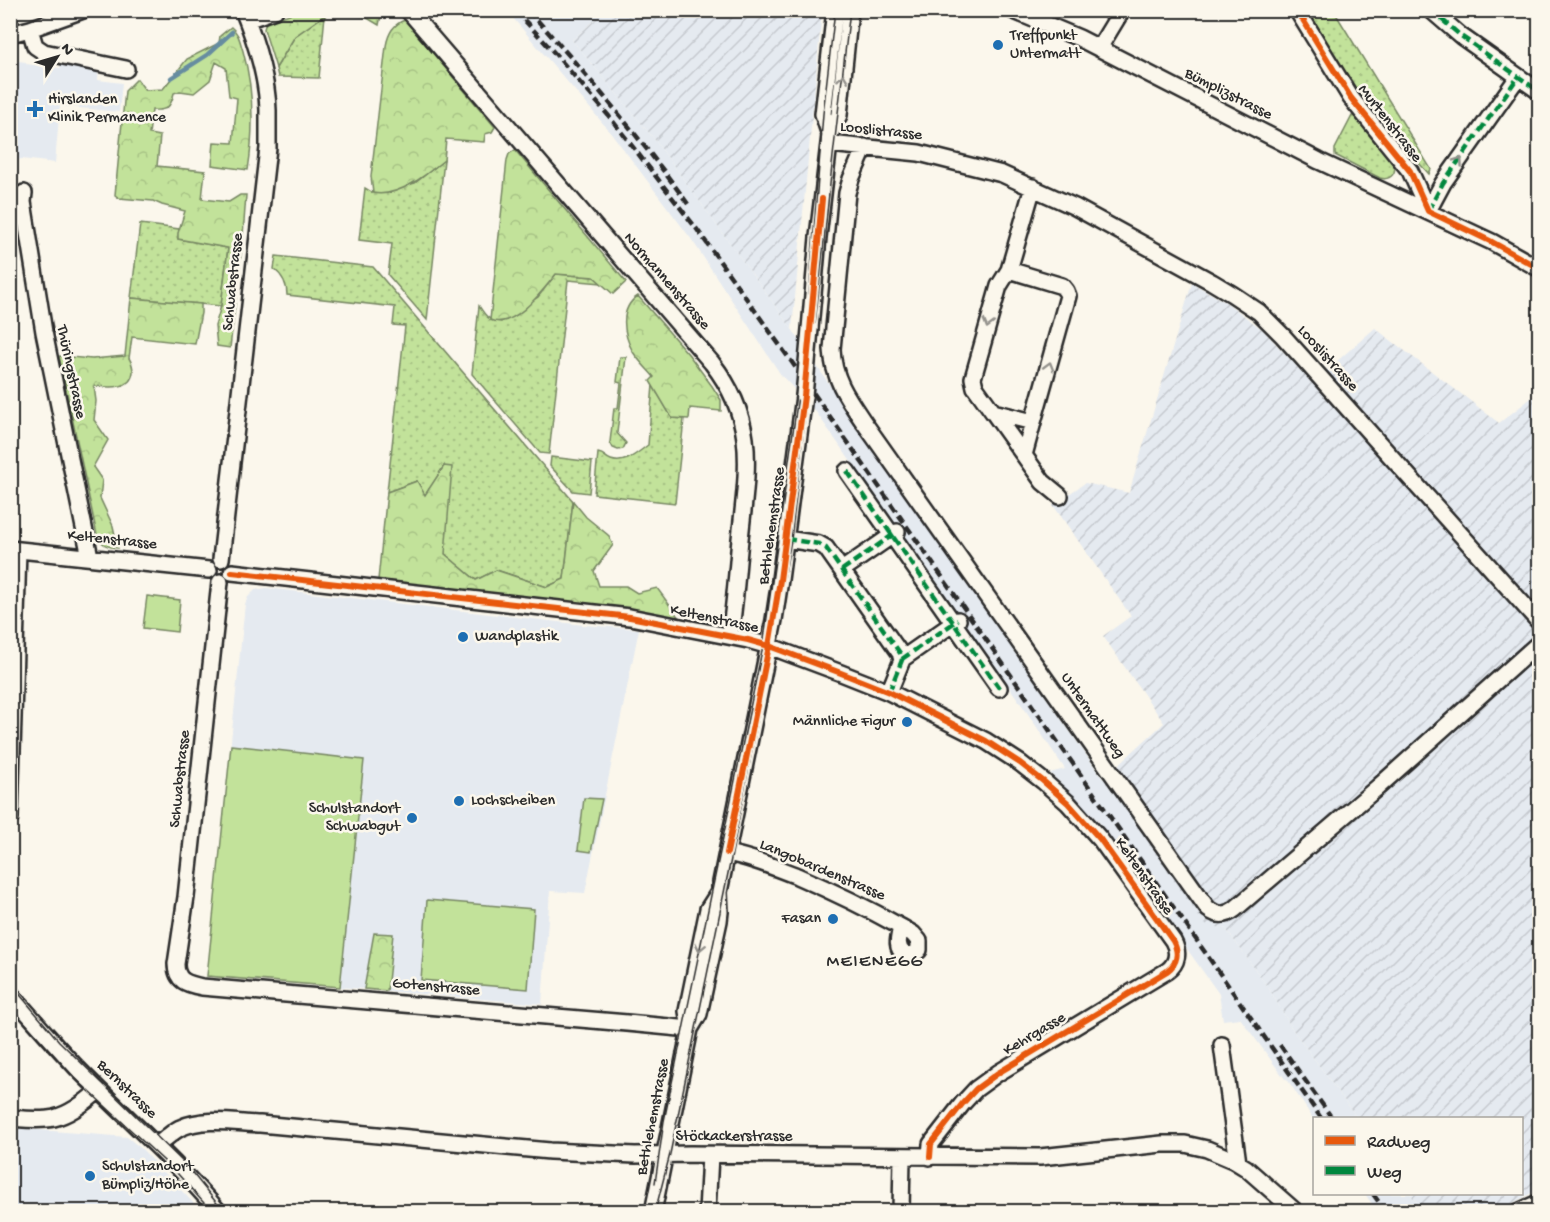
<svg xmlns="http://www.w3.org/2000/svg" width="1550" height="1222" viewBox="0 0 1550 1222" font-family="'Gochi Hand',sans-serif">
  <defs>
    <pattern id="industrial-furrows" width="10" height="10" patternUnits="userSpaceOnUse" patternTransform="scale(1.5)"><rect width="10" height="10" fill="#e5eaf0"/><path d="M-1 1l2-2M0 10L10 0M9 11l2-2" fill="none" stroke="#c5c9ce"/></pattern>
    <pattern id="grass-dots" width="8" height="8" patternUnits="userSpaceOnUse" patternTransform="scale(1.5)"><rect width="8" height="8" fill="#c2e29a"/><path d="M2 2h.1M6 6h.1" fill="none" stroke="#a7c285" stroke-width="1.8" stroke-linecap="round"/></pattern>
    <pattern id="forest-crowns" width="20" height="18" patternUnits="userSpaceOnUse" patternTransform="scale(1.5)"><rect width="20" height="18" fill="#c2e29a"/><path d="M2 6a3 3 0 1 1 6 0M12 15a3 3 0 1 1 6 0" fill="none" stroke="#a7c285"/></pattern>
  </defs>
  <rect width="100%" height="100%" fill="#fbf7ec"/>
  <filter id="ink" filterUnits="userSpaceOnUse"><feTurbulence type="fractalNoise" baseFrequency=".0167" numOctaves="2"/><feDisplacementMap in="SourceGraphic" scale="12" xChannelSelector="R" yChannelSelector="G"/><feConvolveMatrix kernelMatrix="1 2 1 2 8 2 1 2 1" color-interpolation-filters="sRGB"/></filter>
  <g filter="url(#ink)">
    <path fill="#e5eaf0" d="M507,11H605L572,40L655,140L792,329L900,489L1204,923L1226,929L1270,990L1291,1027L1357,1118H1314V1120L1287,1079H1285L1240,1018L1223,1020L1219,994L1160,911L1163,908L1099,822L1050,773L1065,769L1026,711L816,412L781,375L692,240L612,134Z
      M10,60L26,62V64L60,68L62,60L99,65L98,80L122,83L119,112L60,106L55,163L22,159L11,161Z
      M266,588L584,625L639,629L585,893L550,891L542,1004L207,976L245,604L248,597L255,590Z
      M15,1128L127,1137L142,1149L201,1211H11Z
      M1365,1194H1410L1424,1211H1377Z"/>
    <path fill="url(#industrial-furrows)" d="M605,11H822L792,329L655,140L572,40Z
      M1192,283L1227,303L1263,330L1312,383L1375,328L1499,423L1539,392V1189L1498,1211H1424L1410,1194H1522V1118H1357L1291,1027L1270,990L1226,929L1204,924L1103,779L1164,723L1103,636L1131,616L1053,505L1085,483L1129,493Z"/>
    <path fill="url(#grass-dots)" stroke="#768662" stroke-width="1.5" d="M1308,11H1334L1431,169L1429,174C1411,154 1393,136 1376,116C1349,84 1327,47 1308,11Z
      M325,15L319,78L278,77L276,68L295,36Z
      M1352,116H1354L1393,162C1398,172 1391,181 1380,178L1335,155V149Z
      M444,160L427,320L388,275L392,244L359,240L365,188L373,193L415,183Z
      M140,224L179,229L178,239L228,248L221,306L131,298Z
      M276,256L373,267L573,501L564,579L547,587L497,570L476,580L445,554L444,466L425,496L417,481L387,492L405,326L393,325L395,307L287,295C287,284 283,276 274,269Z
      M556,274L594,277L602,283L568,280L549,454L540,453L472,374L479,306C486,316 487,320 501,322L538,297Z
      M620,357H626L617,433L626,443L623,449L618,450L613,448L610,442L614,408H618L621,383L617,382Z
      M653,385L672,418L684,419L675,503L594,494L598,453C605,454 605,458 611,460C625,465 637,453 648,445Z
      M551,457L592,462L589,493L573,491L550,466Z"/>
    <path fill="url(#forest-crowns)" stroke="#768662" stroke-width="1.5" d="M301,10H382V11L379,25L364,16L330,13L325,15L295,36L276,68L264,29L266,22Z
      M405,20L495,127L492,132L485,134L484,142L446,139L444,160C426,175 398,198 373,193L371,176L386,46C388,34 393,24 405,20Z
      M231,27C239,33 240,42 243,51C254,90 254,131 248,170L212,165L214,142L233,143L237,98L229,96L226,68L216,62L210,80L194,93L180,91L174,93C171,107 167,111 152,110L149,134L160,136L157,166L205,171L202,199L229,202L240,195H246L243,235L230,348L217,346L215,326L221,306L228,248L178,239V233L185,211L162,205L153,201L119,198L115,195L125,91L137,79L145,90L163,89L187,59L219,43L220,36Z
      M515,150L626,282L613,294L594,277L556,274C543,290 514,330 490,320L507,160L509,154Z
      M638,296L689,355L712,386L721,400V411L690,408L689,419L672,418L650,381L654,377C647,369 639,361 633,352C623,334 619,308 638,296Z
      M131,298L201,304V313L195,344L132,337L129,358C132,363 133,366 133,372C131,391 107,387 94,386L96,401L94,420L108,440L93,467L102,480L100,498L113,526L118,548C107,547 102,545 97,535L59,356L92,359L125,356Z
      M444,466L452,467L445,554L476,580L496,570L547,587L564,579L573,501L586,517L608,535L613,545L594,571L599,586H626L637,593L657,588L679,618L586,604L378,580L387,492L417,481L425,495Z
      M374,933L393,934L387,991L364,989Z"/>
    <path fill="#c2e29a" stroke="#768662" stroke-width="1.5" d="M147,596L180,600L177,632L143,628Z
      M231,745L364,760L340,987L207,976Z
      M584,798L602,799L591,852L578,850Z
      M427,900L534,909L528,989L421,980Z"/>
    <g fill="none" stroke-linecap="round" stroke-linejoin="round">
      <path stroke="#668ca0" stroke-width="4.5" d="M171,78L207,55L232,32"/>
      <g stroke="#2b2b2b" stroke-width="20">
        <path id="minor" d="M408,10L712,363C758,422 747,470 740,539C737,571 735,603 730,635
          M1012,10L1079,38L1319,161L1492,242L1540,269
          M1297,10L1351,98L1410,171L1428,211
          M1431,10L1461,36L1540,92
          M247,20L275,10
          M30,29L35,46L44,52L126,69
          M10,34L30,29L83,10
          M1099,48L1122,10
          M830,135L823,114L835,10
          M829,144L919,153L1002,174L1075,207L1212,282L1232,294L1259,312L1283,336L1540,623
          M865,147L851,179L847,193L832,349C833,379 848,399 865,424L1208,909C1217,916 1226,916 1235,909L1378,787L1540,642
          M24,193L23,202L44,332L90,557
          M1428,211L1443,183L1518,77
          M1009,270L1062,286L1066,291L1068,296L1033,422L993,412L975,387L973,378L999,286L1009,270L1033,187
          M810,329L818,237L830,135L839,115L850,10
          M993,412L1043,482L1060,496
          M1024,455L1033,422
          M847,471L999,688
          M786,539L819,544L826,548L900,653L902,660L889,692
          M10,549L209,570
          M221,559L268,148C268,136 268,123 268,110C267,76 256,42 243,10
          M842,570L897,532
          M232,572L630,617L748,640L769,646L841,673L889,692L986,741L1020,763L1043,781L1068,803L1100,839L1173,941C1179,952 1178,963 1167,971L998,1073L976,1089L963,1103L931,1144L930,1157
          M220,582L186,897L176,964C176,981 187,984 202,987L627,1023L690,1029
          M902,659L958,620
          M10,818L18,550
          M727,853C752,858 774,867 797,876C832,891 867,908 901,927C899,937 895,947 904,954L913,955L919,950V941L913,934L901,927
          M10,993C32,1018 54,1044 77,1068C124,1116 175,1160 219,1212
          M690,1029L687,1011L708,909L719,892
          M1222,1045L1238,1163
          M10,1118C24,1119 40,1121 54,1118C70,1114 87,1101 99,1090
          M158,1145C165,1139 172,1132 180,1128C204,1117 235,1123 260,1124L550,1151L635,1155L690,1154L1040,1157L1162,1144H1185L1207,1149L1233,1160L1246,1168L1296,1212
          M653,1212L690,1029L699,1014L719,921L720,912L719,892L774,620L780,580L804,396
          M707,1212L710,1155
          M901,1212L902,1156
          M1518,1212L1540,1202"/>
      </g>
      <use href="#minor" stroke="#fbf7ec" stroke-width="15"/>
      <path stroke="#2b2b2b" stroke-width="1.5" d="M809,294L823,114L835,10
        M10,983L59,1041L185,1164L224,1212
        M10,1006L75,1078L177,1173L212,1212
        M655,1183L664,1121L763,646L801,375
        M655,1212L670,1154L732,854L768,668L791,540L807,401L833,156L850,10"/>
      <path stroke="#2b2b2b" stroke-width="4.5" stroke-dasharray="9 4.5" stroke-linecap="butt" d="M515,10L551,49L608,115L696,228L791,361L1321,1118
        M528,10C585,72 639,136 688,204
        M1280,1045L1332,1118
        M1373,1194L1386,1212"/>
      <g stroke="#2b2b2b" stroke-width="20" stroke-linecap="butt">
        <path id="minor-bridge" d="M804,396L810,329"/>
      </g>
      <use href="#minor-bridge" stroke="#fbf7ec" stroke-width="15"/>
      <path stroke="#00873e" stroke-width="4.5" stroke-dasharray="9 4.5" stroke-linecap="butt" d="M1431,10L1461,36L1540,92
        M1428,211L1443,183L1518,77
        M847,471L999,688
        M786,539L819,544L826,548L900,653L902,660L889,692
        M842,570L897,532
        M902,659L958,620"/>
      <g stroke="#fbf7ec" stroke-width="10">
        <path id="cycleway" d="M1297,10L1351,98L1410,171L1428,211L1492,242L1540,269
          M232,572L630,617L748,640L769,646L841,673L889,692L986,741L1020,763L1043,781L1068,803L1100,839L1173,941C1179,952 1178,963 1167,971L998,1073L976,1089L963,1103L931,1144L930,1157
          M727,853L769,646L780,580L804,396L822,199"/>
      </g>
      <use href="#cycleway" stroke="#e8590c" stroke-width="6"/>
    </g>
    <defs><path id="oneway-chevron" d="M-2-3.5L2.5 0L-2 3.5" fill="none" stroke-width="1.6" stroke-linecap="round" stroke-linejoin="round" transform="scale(1.5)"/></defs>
    <g stroke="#93918c">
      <use href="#oneway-chevron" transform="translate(843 78) rotate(-83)"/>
      <use href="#oneway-chevron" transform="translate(1459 161) rotate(-55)"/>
      <use href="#oneway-chevron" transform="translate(988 324) rotate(106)"/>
      <use href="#oneway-chevron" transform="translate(1049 366) rotate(-74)"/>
      <use href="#oneway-chevron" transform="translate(700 947) rotate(102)"/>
    </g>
  </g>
  <g fill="#1f6fb2" stroke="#fbf7ec" stroke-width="2">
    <circle cx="998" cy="45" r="6"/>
    <path d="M32 100h6v6h6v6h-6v6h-6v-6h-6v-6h6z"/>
    <circle cx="463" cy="637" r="6"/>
    <circle cx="907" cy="722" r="6"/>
    <circle cx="459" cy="801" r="6"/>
    <circle cx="412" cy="818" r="6"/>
    <circle cx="833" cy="919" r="6"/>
    <circle cx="90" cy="1176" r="6"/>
  </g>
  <g text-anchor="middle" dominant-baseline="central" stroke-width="5" stroke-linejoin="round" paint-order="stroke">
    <g font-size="16" fill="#2b2b2b" stroke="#fbf7ec" text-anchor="start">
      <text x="1010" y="36">Treffpunkt<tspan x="1010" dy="18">Untermatt</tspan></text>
      <text x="48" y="100">Hirslanden<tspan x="48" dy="18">Klinik Permanence</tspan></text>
      <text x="475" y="637">Wandplastik</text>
      <text x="895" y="722" text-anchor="end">Männliche Figur</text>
      <text x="471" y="801">Lochscheiben</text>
      <text x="400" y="809" text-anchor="end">Schulstandort<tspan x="400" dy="18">Schwabgut</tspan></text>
      <text x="821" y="919" text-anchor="end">Fasan</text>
      <text x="102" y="1167">Schulstandort<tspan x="102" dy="18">Bümpliz/Höhe</tspan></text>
    </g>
    <g font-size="16" fill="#2b2b2b" stroke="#fbf7ec">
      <text transform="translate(1228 95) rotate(27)">Bümplizstrasse</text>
      <text transform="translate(1389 124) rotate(52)">Murtenstrasse</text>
      <text transform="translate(881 132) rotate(6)">Looslistrasse</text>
      <text transform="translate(234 282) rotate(-84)">Schwabstrasse</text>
      <text transform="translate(666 282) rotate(49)">Normannenstrasse</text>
      <text transform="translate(1327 359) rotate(48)">Looslistrasse</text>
      <text transform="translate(70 372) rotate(78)">Thüringstrasse</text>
      <text transform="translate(773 526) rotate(-82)">Bethlehemstrasse</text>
      <text transform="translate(112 541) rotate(6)">Keltenstrasse</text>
      <text transform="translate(714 620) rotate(12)">Keltenstrasse</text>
      <text transform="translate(1092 716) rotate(55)">Untermattweg</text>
      <text transform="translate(181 779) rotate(-84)">Schwabstrasse</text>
      <text transform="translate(822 871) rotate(23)">Langobardenstrasse</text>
      <text transform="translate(1143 877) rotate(55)">Keltenstrasse</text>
      <text transform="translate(436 988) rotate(5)">Gotenstrasse</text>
      <text transform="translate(1035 1035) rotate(-31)">Kehrgasse</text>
      <text transform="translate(126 1090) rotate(44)">Bernstrasse</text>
      <text transform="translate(654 1117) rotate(-79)">Bethlehemstrasse</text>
      <text x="734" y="1137">Stöckackerstrasse</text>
    </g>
    <g font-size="18" letter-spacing="1.5" fill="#2b2b2b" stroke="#fbf7ec">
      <text x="875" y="962">MEIENEGG</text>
    </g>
  </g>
  <rect width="1550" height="1222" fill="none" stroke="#fbf7ec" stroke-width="36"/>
  <rect x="18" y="18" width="1514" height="1186" fill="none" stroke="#2b2b2b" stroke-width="2" filter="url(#ink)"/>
  <rect x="1313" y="1117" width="210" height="78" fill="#fbf7ec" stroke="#a8a59f" stroke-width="1.5"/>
  <rect x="1325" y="1136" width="30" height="9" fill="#e8590c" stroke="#a8a59f" stroke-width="1.5"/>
  <text x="1367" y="1147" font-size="18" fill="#2b2b2b">Radweg</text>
  <rect x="1325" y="1166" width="30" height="9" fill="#00873e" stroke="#a8a59f" stroke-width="1.5"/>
  <text x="1367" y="1177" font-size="18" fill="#2b2b2b">Weg</text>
  <g transform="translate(57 57) rotate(53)" stroke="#fbf7ec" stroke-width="4.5" paint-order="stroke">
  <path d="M0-4.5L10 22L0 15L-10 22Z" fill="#2b2b2b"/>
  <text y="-9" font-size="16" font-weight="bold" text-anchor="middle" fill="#2b2b2b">N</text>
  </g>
</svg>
